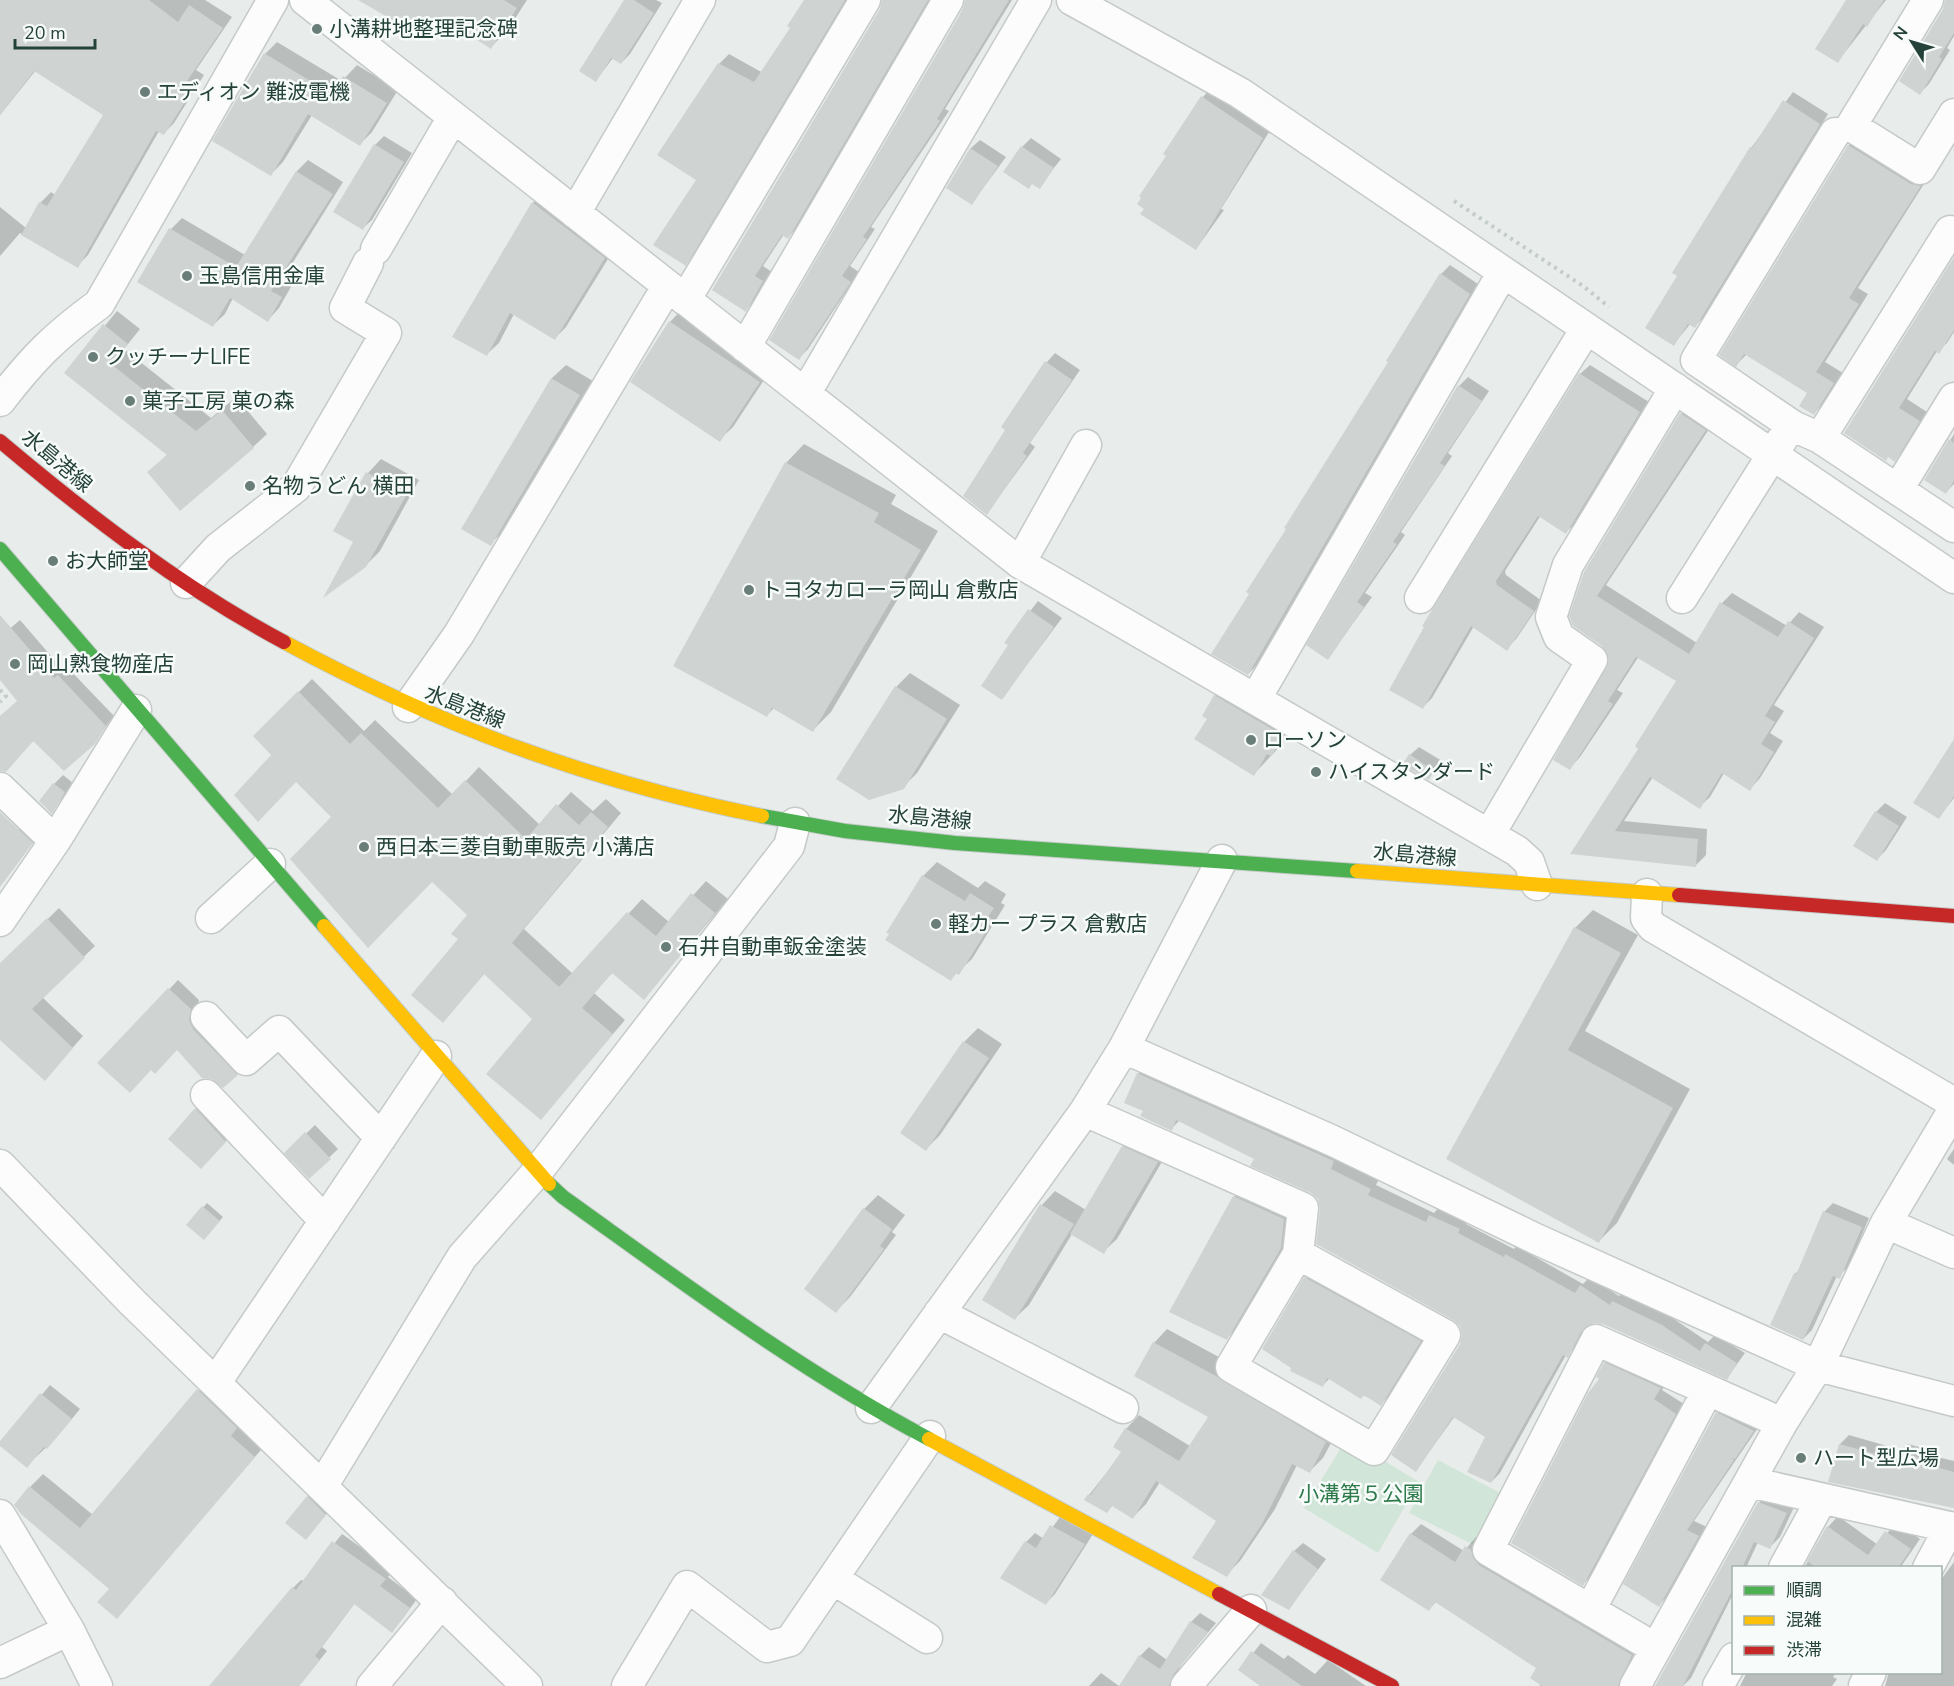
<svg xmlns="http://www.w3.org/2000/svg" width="1954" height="1686" viewBox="0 0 1954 1686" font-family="'Nunito Sans','Noto Sans JP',sans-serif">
  <rect width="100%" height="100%" fill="#e8edeb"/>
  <path fill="#d1e6d8" d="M1347,1438L1419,1482L1378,1553L1304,1508Z
    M1438,1460L1506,1496L1480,1548L1409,1513Z"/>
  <path fill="#0003" d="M6,0H205L232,17L196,70L204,75L174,123L164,133L159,131L88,255L77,266L20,233L0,256V207L26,228L40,203L51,192L55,195L105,115L36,70L0,115V8Z
    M361,0H527L507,31L491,47L446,18L427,39Z
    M626,0H656L662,3L630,54L621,63L613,58L596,80Z
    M806,0H847L695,254L685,264L698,180L659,154L719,64L729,54L763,73L793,27Z
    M884,0H931L797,228L788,237L784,234L763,266L772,272L755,301L745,310L714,289L881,9Z
    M967,0H1012L945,109L949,111L871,227L875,229L850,266L859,272L808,349L799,358Z
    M1847,0H1886L1838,61Z
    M1947,0H1954V36L1947,48L1950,50L1929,84L1920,93Z
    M277,42L342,81L357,65L398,90L372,132L360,144L312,115L283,162L271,174L265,54Z
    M1211,88L1271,129L1221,209L1224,210L1196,249L1166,154L1203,97Z
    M1793,92L1828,114L1704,317L1695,326L1691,323L1674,344L1679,275L1674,272L1751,148Z
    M384,136L412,153L372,220L363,228L375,145Z
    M1859,136L1929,176L1858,288L1868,294L1825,362L1843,373L1824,403L1814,413L1809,393L1747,354L1736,365L1721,355L1849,145Z
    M1031,138L1061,159L1039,187L1022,147Z
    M980,140L1006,157L972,203L948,187L971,148Z
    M308,160L343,182L282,280L292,285L279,308L268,320L233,298L225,314L213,325L171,229L182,218L245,255L297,171Z
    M544,191L616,246L566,327L555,338L514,314L499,343L487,354L454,337L533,203Z
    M1954,260V332L1947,343L1937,351L1907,399L1927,412L1903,451L1894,460L1846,432Z
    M1450,265L1478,284L1257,665L1248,674L1251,594L1441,274Z
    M683,308L772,368L733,427L719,440L670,322Z
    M117,311L140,329L124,349L211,418L236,397L267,434L253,447L149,472L168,454L66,373Z
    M1055,353L1080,370L1030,443L1035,447L987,513L1007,430L1003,427L1047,362Z
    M566,365L593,381L504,531L490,544L464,528L552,378Z
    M1590,365L1649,402L1576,523L1566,532L1541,515L1505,571L1506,575L1542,601L1516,639L1506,649L1474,626L1432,698L1423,707L1580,374Z
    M1468,377L1489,391L1448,453L1452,456L1401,532L1405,535L1365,593L1372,597L1328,658L1459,386Z
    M1692,404L1715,420L1606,585L1697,643L1722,603L1732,593L1787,626L1799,612L1824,627L1774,705L1784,711L1770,733L1783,741L1760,778L1750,789L1724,773L1710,797L1699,807L1653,777L1624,821L1707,829L1706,855L1695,866L1572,853L1640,748L1678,681L1639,656L1617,690L1623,693L1580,757L1570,768L1611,661L1585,573L1681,414Z
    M1954,434V484L1946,492L1926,480Z
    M804,444L896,495L891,504L938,531L831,712L812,731L774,708L767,715L786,463Z
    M381,459L419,480L380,551L365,566L355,542L335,530L368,473Z
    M1038,601L1062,618L1002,698L1010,645L1006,642Z
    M20,620L64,671L68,668L114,716L94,742L34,740L6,771L0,717L19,701L0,678V637Z
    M910,673L960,705L917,773L903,787L896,687Z
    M312,679L364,731L375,720L453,795L479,767L540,825L571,792L593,811L606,799L621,813L524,929L573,974L642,899L669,922L706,881L728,899L644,998L613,972L594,993L625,1020L541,1118L534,1019L485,973L443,1021L460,939L469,915L432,880L333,817L255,736Z
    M1229,683L1296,722L1285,741L1254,774L1209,719L1215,696Z
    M1954,739V798L1939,817Z
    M1419,747L1442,761L1429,778L1410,755Z
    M63,775L73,783L52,812L54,784Z
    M1885,803L1907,817L1886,850L1877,859L1876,812Z
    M27,821L36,840L27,849L18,830Z
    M937,862L978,888L985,881L1006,894L1001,903L1005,905L972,959L950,979L923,876Z
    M59,908L95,946L42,997L83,1036L45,1079L0,1038V976L10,956Z
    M1593,910L1638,935L1585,1031L1690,1089L1617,1223L1599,1241L1448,1159L1575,928Z
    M178,980L199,1000L197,1011L246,1065L223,1086L177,1048L151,1069L99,1063Z
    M978,1028L1002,1044L940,1135L926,1149L902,1133L964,1042Z
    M1147,1065L1379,1179L1376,1185L1434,1213L1439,1207L1467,1220L1466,1224L1514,1249L1516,1246L1583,1284L1590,1277L1619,1296L1622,1293L1671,1317L1708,1342L1715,1335L1745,1353L1727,1378L1603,1323L1594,1321L1587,1326L1576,1347L1566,1355L1500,1473L1491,1482L1486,1436L1455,1416L1416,1470L1461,1345L1464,1335L1461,1325L1322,1209L1319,1198L1311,1191L1256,1158L1180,1120L1171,1129L1145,1110L1126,1103L1138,1074Z
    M204,1100L234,1132L210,1158L196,1109Z
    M315,1125L338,1149L309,1177L286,1153Z
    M1137,1134L1170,1148L1117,1239L1103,1252L1072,1234L1029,1305L1015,1318L984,1299L1042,1205L1055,1191L1086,1210L1123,1147Z
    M1954,1149V1165L1947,1159Z
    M1253,1178L1299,1229L1245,1320L1227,1338L1234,1197Z
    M878,1195L905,1215L892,1232L896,1235L850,1297L836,1311L806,1288L864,1209Z
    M207,1203L223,1217L208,1234L188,1225Z
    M1833,1203L1869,1218L1848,1268L1837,1276L1812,1330L1803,1339L1795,1274L1800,1269L1824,1212Z
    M1314,1269L1429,1332L1390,1395L1381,1404L1330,1378L1323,1385L1306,1278Z
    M1167,1329L1230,1363L1339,1428L1323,1458L1310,1471L1297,1465L1275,1509L1240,1561L1226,1575L1218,1521L1160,1482L1146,1504L1133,1517L1113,1505L1107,1511L1089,1495L1123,1452L1126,1429L1139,1415L1190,1446L1210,1416L1154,1343Z
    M1614,1354L1669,1379L1662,1390L1684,1404L1592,1575L1583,1584L1601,1378L1605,1363Z
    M211,1377L267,1443L117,1617L111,1589L30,1487L43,1474L93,1515Z
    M50,1385L80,1409L56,1438L36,1457L0,1444Z
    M1726,1404L1762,1422L1694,1521L1707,1527L1668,1596L1659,1605L1717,1413Z
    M1849,1435L1901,1450L1908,1444L1934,1451L1933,1456L1954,1461V1507L1918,1497L1915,1500L1830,1481L1840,1444Z
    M317,1488L334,1505L306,1538L308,1497Z
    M1769,1492L1796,1503L1780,1537L1770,1547L1758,1542L1746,1568H1734V1592L1691,1678L1683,1686H1656L1759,1503Z
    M1838,1516L1878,1545L1896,1522L1920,1539L1900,1568H1804L1828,1527Z
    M1060,1517L1093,1534L1055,1594L1046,1603L1002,1578L1026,1542L1035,1533L1044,1539Z
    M1421,1524L1464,1551L1476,1537L1642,1645L1633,1686H1540L1539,1668L1437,1601L1429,1609L1382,1579L1411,1534Z
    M342,1534L393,1570L388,1577L417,1599L400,1622L392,1631L355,1603L322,1647L327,1651L299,1686H210L293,1588L301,1580L304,1581Z
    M1303,1543L1326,1559L1289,1608L1294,1551Z
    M1954,1562V1686H1885L1889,1672H1940V1581Z
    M1200,1613L1216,1623L1181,1665L1177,1673L1179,1686H1126L1140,1656L1149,1647L1167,1660L1191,1622Z
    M1261,1643L1284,1659L1288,1655L1315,1674L1328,1660L1366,1686H1262L1240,1670Z
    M1747,1672H1836L1833,1677L1837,1679L1832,1686H1740Z
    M1101,1673L1119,1686H1089Z"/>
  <path fill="#cfd4d2" d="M0,0H149L178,22L189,5L223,28L187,81L195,86L164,135L156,131L78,268L21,235L39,202L47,206L103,115L34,71L0,115Z
    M358,0H504L517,8L491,49L442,17L427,40Z
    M624,0H634L654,13L621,64L611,58L596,82L579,71Z
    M804,0H845L686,266L653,245L696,180L657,155L718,63L754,82L790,28L787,26Z
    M882,0H928L788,239L782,235L755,276L763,281L746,312L712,290L880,9Z
    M965,0H1009L937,119L940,121L863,237L867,239L842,276L851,282L799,360L769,340L963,9Z
    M1846,0H1884L1867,27L1863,24L1838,63L1815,49Z
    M1945,0H1954V33L1939,57L1942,59L1920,95L1899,81L1943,9Z
    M264,53L332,94L343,76L387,103L360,146L308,114L271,176L212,141Z
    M1201,96L1263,138L1196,250L1140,214L1144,209L1137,204L1141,198L1139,196L1166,156L1163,154Z
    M1783,100L1820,124L1695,328L1688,324L1674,346L1645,328L1677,276L1672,273L1750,147L1752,148Z
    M374,144L404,162L363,230L333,212Z
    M1848,145L1911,184L1921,186L1849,298L1859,304L1816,372L1834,383L1814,415L1799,406L1807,393L1744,354L1736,367L1719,355Z
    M1021,146L1054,168L1040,189L1032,184L1029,189L1003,172Z
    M970,148L998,166L972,205L946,188Z
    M296,171L333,194L271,291L282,297L268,322L230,298L213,327L137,282L169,228L236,267Z
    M532,202L605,258L555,340L510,313L487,356L452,337Z
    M1954,257V330L1939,354L1935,351L1899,408L1920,421L1895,462L1888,457L1886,461L1844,433Z
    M1440,273L1470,294L1248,675L1211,654L1249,594L1246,592L1286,529L1284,528L1388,362L1386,361Z
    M669,321L760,382L720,442L630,382Z
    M103,324L128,344L111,364L196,431L222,410L254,448L180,511L147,472L167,455L64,373Z
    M1045,361L1072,380L1023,453L1027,456L987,515L963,496L1005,430L1001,427Z
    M1579,373L1640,412L1566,534L1538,516L1496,581L1497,585L1534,611L1507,651L1471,626L1423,709L1389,690L1424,627L1422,626Z
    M551,378L580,395L491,546L461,529Z
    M1458,385L1482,401L1440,463L1445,466L1393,542L1397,544L1357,602L1364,607L1328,660L1306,645Z
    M1680,413L1706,430L1597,596L1689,654L1720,602L1778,637L1788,621L1814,638L1765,716L1775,722L1761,744L1774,752L1750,791L1722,773L1700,809L1650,777L1615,831L1698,839L1696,867L1570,854L1638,749L1635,746L1676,681L1636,657L1608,701L1613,704L1570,770L1553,760L1609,661L1602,646L1573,626L1569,616L1584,572Z
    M1949,439L1954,443V481L1946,494L1924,480Z
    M785,462L879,513L874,522L921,550L813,732L772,708L767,717L673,666Z
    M366,472L407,494L366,567L323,598L353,542L333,531Z
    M1028,609L1054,627L1002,700L981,686L1008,645L1004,643Z
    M0,615L54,678L58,675L106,726L95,744L64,771L33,741L6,772L0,771V716L17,701L0,680Z
    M895,686L947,719L904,789L869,800L836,779Z
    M298,691L350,744L361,733L438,808L465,780L526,839L556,804L579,825L591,812L608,827L512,943L559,987L627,912L656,936L691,893L715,913L644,1000L612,973L582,1008L613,1034L541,1120L486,1074L532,1019L484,974L443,1023L411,995L458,939L451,934L467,915L432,882L368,948L290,859L331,817L296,782L258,822L234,795L271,755L253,736Z
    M1214,695L1284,736L1271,756L1267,754L1254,776L1194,739L1207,719L1202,716Z
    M1954,739V796L1939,819L1913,803Z
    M1409,754L1434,771L1429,780L1402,765Z
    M53,783L65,792L52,814L39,801Z
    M1875,811L1899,826L1877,861L1853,846Z
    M0,812L33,843L0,887Z
    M922,875L965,901L970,893L994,908L988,917L992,919L981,940L959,975L956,973L951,981L885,940L889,934L886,933Z
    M47,918L85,958L32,1009L73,1048L45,1081L0,1040V963Z
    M1574,927L1621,953L1568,1050L1673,1108L1599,1243L1446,1159Z
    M168,988L191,1009L189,1020L193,1029L238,1075L223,1088L211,1079L202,1078L177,1050L155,1074L151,1070L130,1093L97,1063Z
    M963,1041L989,1058L926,1151L900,1133Z
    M1137,1073L1334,1161L1331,1169L1371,1189L1368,1195L1426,1222L1429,1215L1460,1229L1458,1233L1504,1257L1505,1254L1575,1293L1580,1285L1610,1305L1612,1301L1662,1325L1700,1351L1705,1343L1737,1363L1727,1380L1603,1324L1594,1323L1581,1332L1568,1358L1563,1355L1491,1483L1467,1472L1485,1437L1453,1417L1416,1472L1391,1455L1460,1344L1462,1335L1460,1326L1453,1320L1316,1244L1320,1209L1318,1199L1311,1193L1250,1166L1254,1159L1176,1120L1172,1131L1140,1116L1143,1111L1124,1103Z
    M195,1108L226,1142L201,1169L168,1139Z
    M305,1132L331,1159L309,1179L284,1153Z
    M1122,1146L1158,1162L1104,1254L1070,1234Z
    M1233,1196L1284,1219L1281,1248L1227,1340L1169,1312Z
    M1040,1204L1074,1224L1015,1320L982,1300Z
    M202,1206L220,1221L204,1240L186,1225Z
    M863,1208L892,1229L880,1246L884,1249L836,1313L804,1289Z
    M1823,1211L1862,1227L1840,1279L1833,1276L1803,1340L1770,1325L1794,1273L1796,1275Z
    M1304,1277L1421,1341L1381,1406L1364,1395L1361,1399L1327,1378L1323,1387L1290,1371L1291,1368L1262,1349Z
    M1153,1342L1216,1376L1326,1442L1310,1473L1292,1464L1262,1524L1227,1577L1192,1558L1216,1521L1156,1481L1133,1519L1112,1506L1107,1513L1084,1500L1088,1494L1090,1496L1121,1452L1113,1447L1125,1428L1179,1461L1208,1417L1134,1376Z
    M1604,1362L1661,1388L1654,1399L1676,1414L1583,1586L1511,1543L1588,1393L1599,1379L1596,1377Z
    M197,1389L237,1428L231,1436L255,1457L117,1619L97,1602L109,1589L22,1515L14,1505L29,1486L80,1528Z
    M40,1393L72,1419L47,1449L44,1447L27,1468L0,1446V1441Z
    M1716,1412L1754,1431L1735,1459L1731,1458L1734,1460L1687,1530L1699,1536L1659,1607L1623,1584Z
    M1839,1444L1895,1459L1897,1452L1926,1459L1925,1464L1954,1472V1508L1828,1482Z
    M307,1496L326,1515L306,1540L285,1523Z
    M1758,1502L1787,1513L1770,1549L1754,1542L1742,1568H1734V1587L1683,1686H1655Z
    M1050,1525L1085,1544L1046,1605L1000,1578L1025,1541L1036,1548Z
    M1827,1526L1868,1555L1885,1531L1911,1549L1898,1568H1817L1807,1561Z
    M1410,1533L1455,1562L1465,1546L1471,1550L1473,1558L1479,1565L1632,1655L1618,1686H1542L1530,1678L1536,1668L1435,1602L1429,1611L1380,1580Z
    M332,1541L386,1579L380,1586L410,1608L392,1633L354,1604L315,1656L320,1660L299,1686H209L292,1587L296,1590Z
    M1293,1550L1318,1569L1289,1610L1261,1595Z
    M1190,1621L1208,1632L1173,1675L1169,1686H1119L1139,1655L1160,1669Z
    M1251,1651L1302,1686H1260L1238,1670Z"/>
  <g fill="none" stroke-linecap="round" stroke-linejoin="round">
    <g stroke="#c5cac8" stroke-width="33">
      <path id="street" d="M305,0L1020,563L1517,851L1529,862L1537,885
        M1072,0L1240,93L1954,578
        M1928,0L1851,126L1920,169L1954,114
        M1835,133L1696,360L1793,426L1820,438L1954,527
        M575,213L700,0
        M376,249L453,117
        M685,300L865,0
        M745,347L948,0
        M805,394L1036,0
        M0,401C33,358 55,336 99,304L273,0
        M1820,438L1950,231
        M1898,489L1954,398
        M1020,563L1086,445
        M186,583L218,548L296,487L386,333L345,308L368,263
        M1420,598L1586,329
        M1682,598L1783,438
        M1263,686L1503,272
        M408,707L459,634L667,287
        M0,788L55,841
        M1489,835L1592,660L1559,637L1551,617L1568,565L1675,388
        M1647,894L1646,918L1653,927L1954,1103
        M211,918L270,864
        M0,921L55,841L136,710
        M206,1017L246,1060L279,1031L381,1138
        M1124,1048L1333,1141L1536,1239L1818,1366L1954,1401
        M206,1095L325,1221
        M1085,1111L1303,1208L1298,1254L1231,1367L1374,1450L1445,1335L1298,1254
        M0,1165L132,1302L527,1686
        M1886,1223L1954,1253
        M939,1313L1123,1408
        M216,1382L436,1056
        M871,1408L1085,1111L1124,1048L1222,860
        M1749,1482L1954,1528
        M323,1485L462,1257L537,1172L789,846L795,823
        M0,1515L69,1630L97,1686
        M1784,1568L1821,1500
        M1928,1568L1950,1527
        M833,1579L927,1638
        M1590,1610L1708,1390
        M1655,1648L1488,1550L1596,1340L1782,1423
        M0,1663L69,1630
        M372,1686L442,1602
        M627,1686L687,1586L767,1647L790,1641L930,1436
        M1186,1686L1251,1610
        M1635,1686L1782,1423L1818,1366L1886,1223L1954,1109
        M1718,1686L1734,1658
        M1864,1686L1871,1672"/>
    </g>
    <g stroke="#c3cbc8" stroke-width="16">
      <path id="fast" d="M0,549L324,926
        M762,816L845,831L955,843L1357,871
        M549,1184L563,1197C682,1282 799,1370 929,1439"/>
    </g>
    <g stroke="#c3cbc8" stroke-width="16">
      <path id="slow" d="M284,642C438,725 591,782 762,816
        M1357,871L1679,895
        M324,926L549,1184
        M929,1439L1219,1594"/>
    </g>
    <g stroke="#c3cbc8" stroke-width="16">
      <path id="jam" d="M0,441C89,516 181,587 284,642
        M1679,895L1954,916
        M1219,1594L1392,1686"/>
    </g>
    <path stroke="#c3ccca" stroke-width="4" stroke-dasharray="3 4.5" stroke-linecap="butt" d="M1454,201L1583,286L1609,307
      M0,690L6,696L0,702"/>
    <use href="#street" stroke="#fcfcfc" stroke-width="30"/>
    <use href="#fast" stroke="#4caf50" stroke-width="14"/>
    <use href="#slow" stroke="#ffc107" stroke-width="14"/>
    <use href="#jam" stroke="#c62828" stroke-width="14"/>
  </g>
  <g fill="#697e78" stroke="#f7fbf9" stroke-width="2">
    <circle cx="317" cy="29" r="6"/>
    <circle cx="145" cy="92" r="6"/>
    <circle cx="187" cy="276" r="6"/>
    <circle cx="93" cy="357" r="6"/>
    <circle cx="130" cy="401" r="6"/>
    <circle cx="250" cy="486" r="6"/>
    <circle cx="53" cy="561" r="6"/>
    <circle cx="749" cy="590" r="6"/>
    <circle cx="15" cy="664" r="6"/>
    <circle cx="1251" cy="740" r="6"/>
    <circle cx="1316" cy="772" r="6"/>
    <circle cx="364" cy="847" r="6"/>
    <circle cx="936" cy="924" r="6"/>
    <circle cx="666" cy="947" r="6"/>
    <circle cx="1801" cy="1458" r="6"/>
  </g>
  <g text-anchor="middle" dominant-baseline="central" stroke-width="5" stroke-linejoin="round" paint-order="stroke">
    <g font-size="21" fill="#24423a" stroke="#f7fbf9" text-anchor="start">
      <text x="329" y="29">小溝耕地整理記念碑</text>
      <text x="157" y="92">エディオン 難波電機</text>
      <text x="199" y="276">玉島信用金庫</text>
      <text x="105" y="357">クッチーナLIFE</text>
      <text x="142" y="401">菓子工房 菓の森</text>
      <text x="262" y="486">名物うどん 横田</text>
      <text x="65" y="561">お大師堂</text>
      <text x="761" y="590">トヨタカローラ岡山 倉敷店</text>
      <text x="27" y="664">岡山熟食物産店</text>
      <text x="1263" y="740">ローソン</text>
      <text x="1328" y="772">ハイスタンダード</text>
      <text x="376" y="847">西日本三菱自動車販売 小溝店</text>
      <text x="948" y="924">軽カー プラス 倉敷店</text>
      <text x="678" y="947">石井自動車鈑金塗装</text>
      <text x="1813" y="1458">ハート型広場</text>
    </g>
    <g font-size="21" fill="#24423a" stroke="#f7fbf9">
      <text transform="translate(57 461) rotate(40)">水島港線</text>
      <text transform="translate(465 707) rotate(21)">水島港線</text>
      <text transform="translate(930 818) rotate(5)">水島港線</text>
      <text transform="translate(1415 855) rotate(5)">水島港線</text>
    </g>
    <g font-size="21" fill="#2d7a4b" stroke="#f7fbf9">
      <text x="1361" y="1494">小溝第５公園</text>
    </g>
  </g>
  <rect x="1732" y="1566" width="210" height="108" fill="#f7fbf9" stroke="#a3b1ad" stroke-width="1.5"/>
  <rect x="1744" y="1586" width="30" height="9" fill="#4caf50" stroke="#a3b1ad" stroke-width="1.5"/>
  <text x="1786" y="1596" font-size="18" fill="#24423a">順調</text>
  <rect x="1744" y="1616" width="30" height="9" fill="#ffc107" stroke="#a3b1ad" stroke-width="1.5"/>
  <text x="1786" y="1626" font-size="18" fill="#24423a">混雑</text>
  <rect x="1744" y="1646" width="30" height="9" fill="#c62828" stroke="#a3b1ad" stroke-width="1.5"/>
  <text x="1786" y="1656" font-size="18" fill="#24423a">渋滞</text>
  <g transform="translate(1912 42) rotate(307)" stroke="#f7fbf9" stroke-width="4.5" paint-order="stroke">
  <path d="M0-4.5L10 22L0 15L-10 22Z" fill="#24423a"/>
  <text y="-9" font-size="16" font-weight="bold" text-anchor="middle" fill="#24423a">N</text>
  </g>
  <path d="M15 39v9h80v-9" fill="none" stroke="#24423a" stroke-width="3"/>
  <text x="24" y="39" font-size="18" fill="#24423a" stroke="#f7fbf9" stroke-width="4.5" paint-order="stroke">20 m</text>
</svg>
